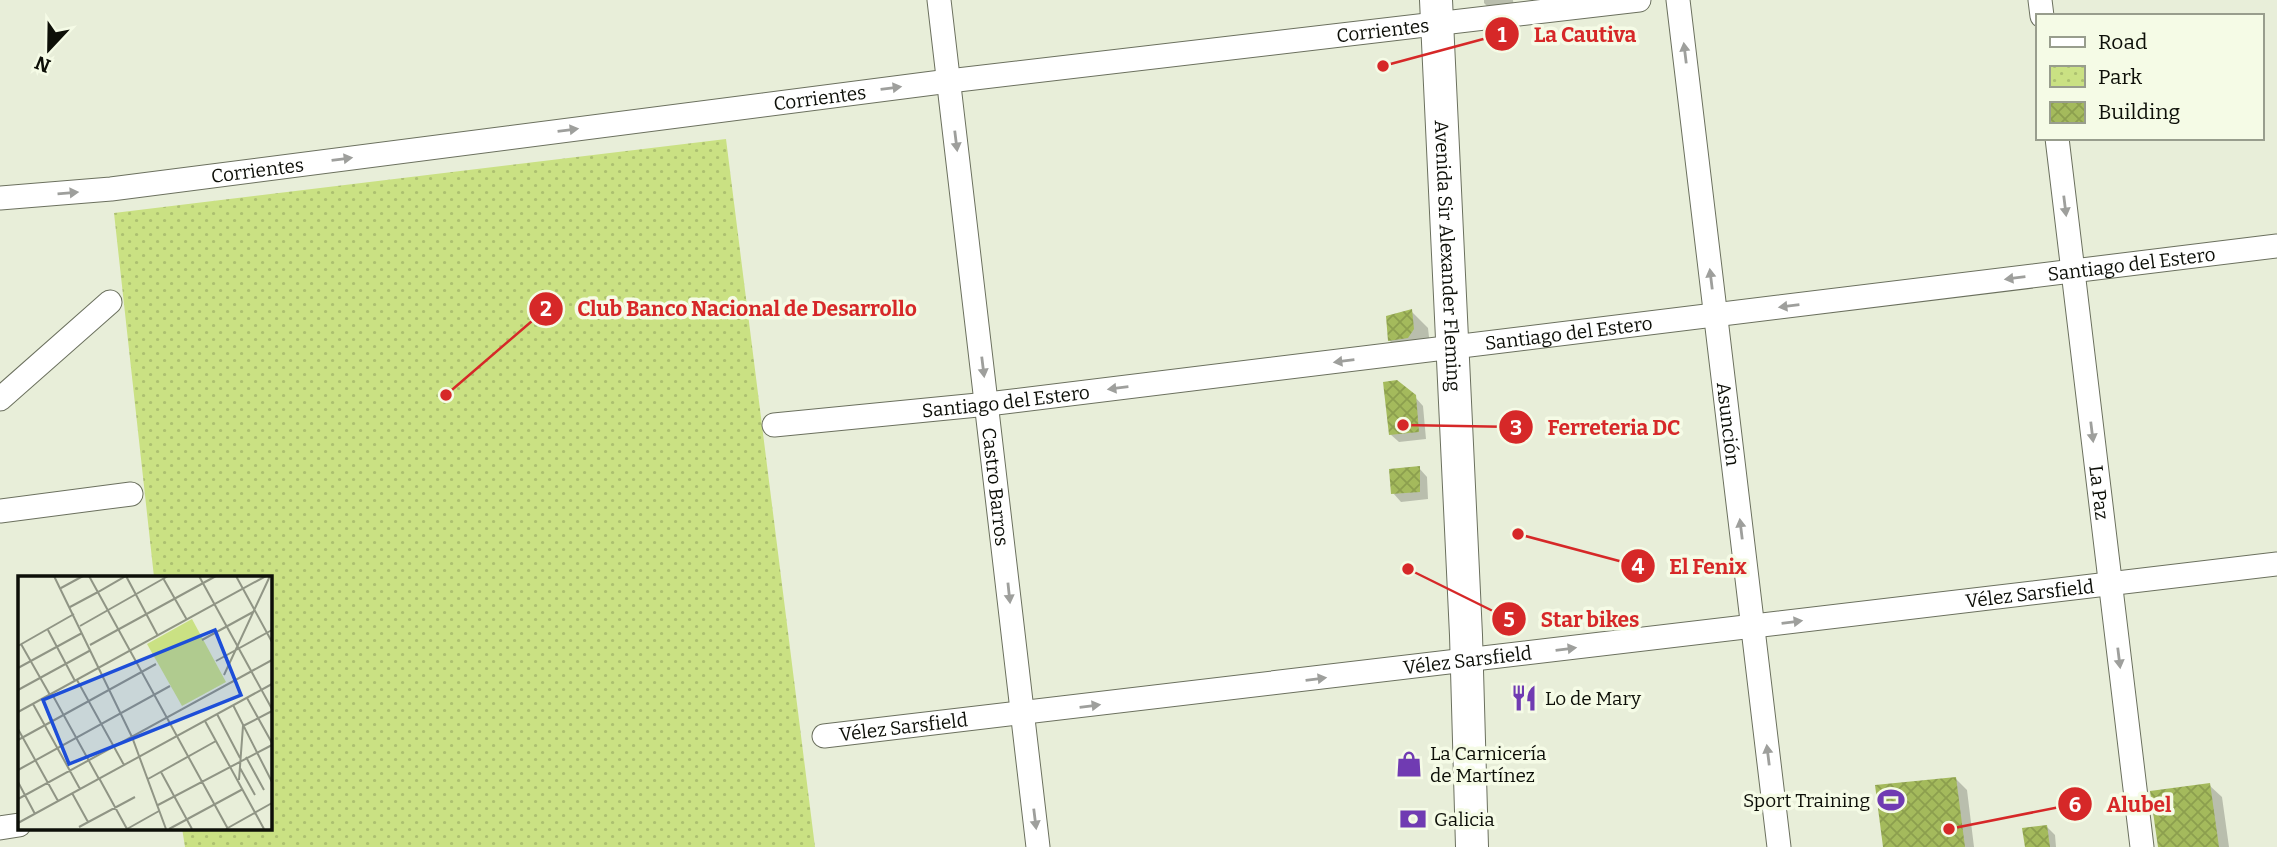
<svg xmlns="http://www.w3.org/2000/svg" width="2277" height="847" viewBox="0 0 2277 847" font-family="Bitter,serif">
  <defs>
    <pattern id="park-dots" width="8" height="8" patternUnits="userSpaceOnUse" patternTransform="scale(1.75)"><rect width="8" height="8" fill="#cae183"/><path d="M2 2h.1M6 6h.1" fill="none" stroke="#acc070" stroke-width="1.8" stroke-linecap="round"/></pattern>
    <pattern id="building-cross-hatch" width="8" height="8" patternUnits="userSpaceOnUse" patternTransform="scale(1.75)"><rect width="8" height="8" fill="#a4ba5c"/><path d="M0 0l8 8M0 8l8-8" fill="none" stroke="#8c9f4e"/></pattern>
  </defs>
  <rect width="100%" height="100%" fill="#e8eed9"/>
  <path fill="url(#park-dots)" d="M726,139L815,847H185L182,828H270V578L154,577L114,213Z"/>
  <path fill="#0003" d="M1484,0H1513L1514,9L1493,12L1484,3Z
    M1411,311L1428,328L1430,346L1406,357L1389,340Z
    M1415,397L1423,406L1426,439L1399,442L1390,434Z
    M1419,468L1427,477L1428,499L1401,502L1393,493Z
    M1956,779L1967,790L1974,847H1885Z
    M2209,785L2222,797L2229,847H2159Z
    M2047,827L2055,835L2056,847H2026Z"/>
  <path fill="url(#building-cross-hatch)" d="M1412,309L1414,329L1408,338L1388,341L1386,316Z
    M1397,380L1416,395L1419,432L1389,435L1383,382Z
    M1420,466V492L1391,494L1389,469Z
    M1956,777L1965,847H1883L1875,785Z
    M2210,783L2219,847H2158L2150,791Z
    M2047,825L2050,847H2025L2022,828Z"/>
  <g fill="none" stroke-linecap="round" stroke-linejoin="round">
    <g stroke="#6b705e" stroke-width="25">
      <g id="minor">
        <path id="s1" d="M939,0L1038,847"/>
        <path id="s2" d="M1678,0L1779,847"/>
        <path d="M2040,0L2042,16"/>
        <path id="s3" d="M2057,138L2142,847"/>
        <path id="s4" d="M0,198L111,189L949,81L1639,0"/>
        <path d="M0,399L110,302"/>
        <path id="s5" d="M774,425L988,404L2277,246"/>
        <path d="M0,511L131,494"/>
        <path id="s6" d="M824,736L2277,564"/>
        <path d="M0,828L19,825"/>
      </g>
    </g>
    <g stroke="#6b705e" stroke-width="34">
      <g id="secondary">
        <path id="s7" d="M1436,0L1466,635L1472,847"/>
      </g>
    </g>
    <use href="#minor" stroke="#fff" stroke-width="23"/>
    <use href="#secondary" stroke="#fff" stroke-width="32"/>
  </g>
  <defs><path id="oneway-solid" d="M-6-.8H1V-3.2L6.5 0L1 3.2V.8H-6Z" transform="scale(1.75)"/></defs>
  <g fill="#9e9f9c">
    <use href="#oneway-solid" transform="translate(1685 53) rotate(-97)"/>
    <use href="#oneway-solid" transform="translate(891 88) rotate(-7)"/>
    <use href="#oneway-solid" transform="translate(568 130) rotate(-7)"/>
    <use href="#oneway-solid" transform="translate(956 141) rotate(83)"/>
    <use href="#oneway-solid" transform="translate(342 159) rotate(-7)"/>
    <use href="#oneway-solid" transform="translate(68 193) rotate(-5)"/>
    <use href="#oneway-solid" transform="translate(2065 206) rotate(83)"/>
    <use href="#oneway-solid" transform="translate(2015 278) rotate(173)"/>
    <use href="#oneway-solid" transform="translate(1711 279) rotate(-97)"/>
    <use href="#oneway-solid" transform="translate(1789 306) rotate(173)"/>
    <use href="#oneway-solid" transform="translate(1344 361) rotate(173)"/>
    <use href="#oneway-solid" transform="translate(983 367) rotate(83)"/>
    <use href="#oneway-solid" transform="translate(1118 388) rotate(173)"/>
    <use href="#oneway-solid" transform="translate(2092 432) rotate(83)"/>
    <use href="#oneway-solid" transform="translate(1741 529) rotate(-97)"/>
    <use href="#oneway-solid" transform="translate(1009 593) rotate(84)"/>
    <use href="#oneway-solid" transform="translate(1792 622) rotate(-7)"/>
    <use href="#oneway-solid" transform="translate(1566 649) rotate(-7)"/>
    <use href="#oneway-solid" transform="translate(2119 658) rotate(83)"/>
    <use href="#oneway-solid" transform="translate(1316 679) rotate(-7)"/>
    <use href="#oneway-solid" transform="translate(1090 706) rotate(-7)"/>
    <use href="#oneway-solid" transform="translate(1768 755) rotate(-97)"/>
    <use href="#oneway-solid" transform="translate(1035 819) rotate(83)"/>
  </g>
  <defs>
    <g id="restaurant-bare" transform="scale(2.1)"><path d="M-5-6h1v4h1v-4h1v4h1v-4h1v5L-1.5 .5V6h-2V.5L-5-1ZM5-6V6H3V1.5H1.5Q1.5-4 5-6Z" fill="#703bb2" stroke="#f5fbe6" stroke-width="2.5" paint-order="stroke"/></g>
    <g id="shop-bare" transform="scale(2.1)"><path d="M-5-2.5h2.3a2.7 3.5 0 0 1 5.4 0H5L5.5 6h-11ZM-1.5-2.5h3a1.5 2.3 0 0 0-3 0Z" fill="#703bb2" stroke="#f5fbe6" stroke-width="2.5" paint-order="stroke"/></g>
    <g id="stadium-bare" transform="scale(2.1)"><path d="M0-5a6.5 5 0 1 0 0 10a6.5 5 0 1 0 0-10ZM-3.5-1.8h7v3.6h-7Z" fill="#703bb2" stroke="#f5fbe6" stroke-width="2.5" paint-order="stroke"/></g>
    <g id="bank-bare" transform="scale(2.1)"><path d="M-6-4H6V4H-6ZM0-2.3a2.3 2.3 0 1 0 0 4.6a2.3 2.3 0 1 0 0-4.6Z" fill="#703bb2" stroke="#f5fbe6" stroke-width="2.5" paint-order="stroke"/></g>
  </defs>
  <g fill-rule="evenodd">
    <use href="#restaurant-bare" x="1524" y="698"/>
    <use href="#shop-bare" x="1409" y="764"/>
    <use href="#stadium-bare" x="1891" y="800"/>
    <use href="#bank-bare" x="1413" y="819"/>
  </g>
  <g text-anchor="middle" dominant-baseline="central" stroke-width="7" stroke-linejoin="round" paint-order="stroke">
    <g font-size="19" fill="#0d0f08" stroke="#f5fbe6">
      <text stroke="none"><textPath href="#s4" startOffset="1393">Corrientes</textPath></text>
      <text stroke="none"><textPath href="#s4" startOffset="826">Corrientes</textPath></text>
      <text stroke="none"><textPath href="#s4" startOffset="259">Corrientes</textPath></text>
      <text stroke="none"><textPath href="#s7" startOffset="256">Avenida Sir Alexander Fleming</textPath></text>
      <text stroke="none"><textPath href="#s5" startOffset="1367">Santiago del Estero</textPath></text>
      <text stroke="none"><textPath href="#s5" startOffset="800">Santiago del Estero</textPath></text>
      <text stroke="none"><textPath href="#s5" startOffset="233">Santiago del Estero</textPath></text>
      <text stroke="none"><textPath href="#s2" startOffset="427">Asunción</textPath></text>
      <text stroke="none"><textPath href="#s1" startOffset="490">Castro Barros</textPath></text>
      <text stroke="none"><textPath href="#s3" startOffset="357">La Paz</textPath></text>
      <text stroke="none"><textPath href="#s6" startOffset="1214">Vélez Sarsfield</textPath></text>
      <text stroke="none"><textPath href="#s6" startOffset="648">Vélez Sarsfield</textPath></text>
      <text stroke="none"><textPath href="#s6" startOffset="80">Vélez Sarsfield</textPath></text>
    </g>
    <g font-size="19" fill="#0d0f08" stroke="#f5fbe6" text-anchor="start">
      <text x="1545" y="698">Lo de Mary</text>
      <text x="1430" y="753">La Carnicería<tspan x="1430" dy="22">de Martínez</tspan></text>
      <text x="1870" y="800" text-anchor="end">Sport Training</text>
      <text x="1434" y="819">Galicia</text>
    </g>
  </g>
  <g transform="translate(18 576)">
    <rect width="254" height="254" fill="#e8eed9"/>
    <path d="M174,43L208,106L164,130L129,68Z" fill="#cae183"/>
    <path fill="none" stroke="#909585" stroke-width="2" d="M36,0L114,161L148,253M71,0L210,253M181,0L254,133M218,0L254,66M145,2L169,44M43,12L65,0M52,31L80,16L108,0L140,60M62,50L150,0M30,54L57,105M184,64L235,36M3,68L32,119M72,69L198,0M0,70L56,38M198,85L254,54M0,92L64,57M206,99L252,0M59,104L106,189M0,114L73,74M34,118L81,203M229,122L254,167M15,128L62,213M215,129L254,206M0,136L248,0M199,138L222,182M187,145L246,253M0,153L40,225M0,164L138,88M228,181L246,214M222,192L237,219M0,194L152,110M143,196L174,253M81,202L109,253M130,203L198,165M221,204L225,150L254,135M0,206L17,238M54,217L70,246M0,223L254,84M140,229L254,169M0,247L254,108M61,251L117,221M109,253L141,235M151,253L225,213M208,253L254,227"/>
    <path fill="#1d4ed8" fill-opacity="0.15" stroke="#1d4ed8" stroke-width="3.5" d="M197,54L223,119L51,188L25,124Z"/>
    <rect width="254" height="254" fill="none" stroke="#0d0f08" stroke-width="3.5"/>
  </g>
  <path fill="none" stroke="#d62828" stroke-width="2.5" d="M1383 66L1502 34M446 395L546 309M1403 425L1516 427M1518 534L1638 566M1408 569L1509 619M1949 829L2075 804"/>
  <g fill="#d62828" stroke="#f5fbe6" stroke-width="2.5">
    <circle cx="1383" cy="66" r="7"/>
    <circle cx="446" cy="395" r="7"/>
    <circle cx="1403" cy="425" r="7"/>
    <circle cx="1518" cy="534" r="7"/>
    <circle cx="1408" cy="569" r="7"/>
    <circle cx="1949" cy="829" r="7"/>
    <circle cx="1502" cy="34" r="18"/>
    <circle cx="546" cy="309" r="18"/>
    <circle cx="1516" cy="427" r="18"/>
    <circle cx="1638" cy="566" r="18"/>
    <circle cx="1509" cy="619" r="18"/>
    <circle cx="2075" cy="804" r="18"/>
  </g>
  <g font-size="21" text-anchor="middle" font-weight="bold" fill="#fff">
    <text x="1502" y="42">1</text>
    <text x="546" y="316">2</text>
    <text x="1516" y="435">3</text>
    <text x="1638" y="574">4</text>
    <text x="1509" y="627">5</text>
    <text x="2075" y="812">6</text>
  </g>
  <g font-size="21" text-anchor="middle" font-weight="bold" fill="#d62828" stroke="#f5fbe6" stroke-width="7" stroke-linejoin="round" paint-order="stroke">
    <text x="1585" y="42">La Cautiva</text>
    <text x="747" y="316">Club Banco Nacional de Desarrollo</text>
    <text x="1614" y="435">Ferreteria DC</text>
    <text x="1708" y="574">El Fenix</text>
    <text x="1590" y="627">Star bikes</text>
    <text x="2139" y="812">Alubel</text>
  </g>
  <rect x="2036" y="14" width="228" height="126" fill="#f5fbe6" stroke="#989d8d" stroke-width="2"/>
  <rect x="2050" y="37" width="35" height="10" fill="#ffffff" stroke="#989d8d" stroke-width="2"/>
  <text x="2098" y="49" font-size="21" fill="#0d0f08">Road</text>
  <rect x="2050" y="66" width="35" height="21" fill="url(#park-dots)" stroke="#989d8d" stroke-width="2"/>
  <text x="2098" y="84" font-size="21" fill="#0d0f08">Park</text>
  <rect x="2050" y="102" width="35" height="21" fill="url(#building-cross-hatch)" stroke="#989d8d" stroke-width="2"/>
  <text x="2098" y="119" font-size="21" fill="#0d0f08">Building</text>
  <g transform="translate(49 49) rotate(202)" stroke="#f5fbe6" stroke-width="5" paint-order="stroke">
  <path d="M0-5L12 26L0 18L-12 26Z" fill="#0d0f08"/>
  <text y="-10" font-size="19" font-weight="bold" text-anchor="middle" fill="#0d0f08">N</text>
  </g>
</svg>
